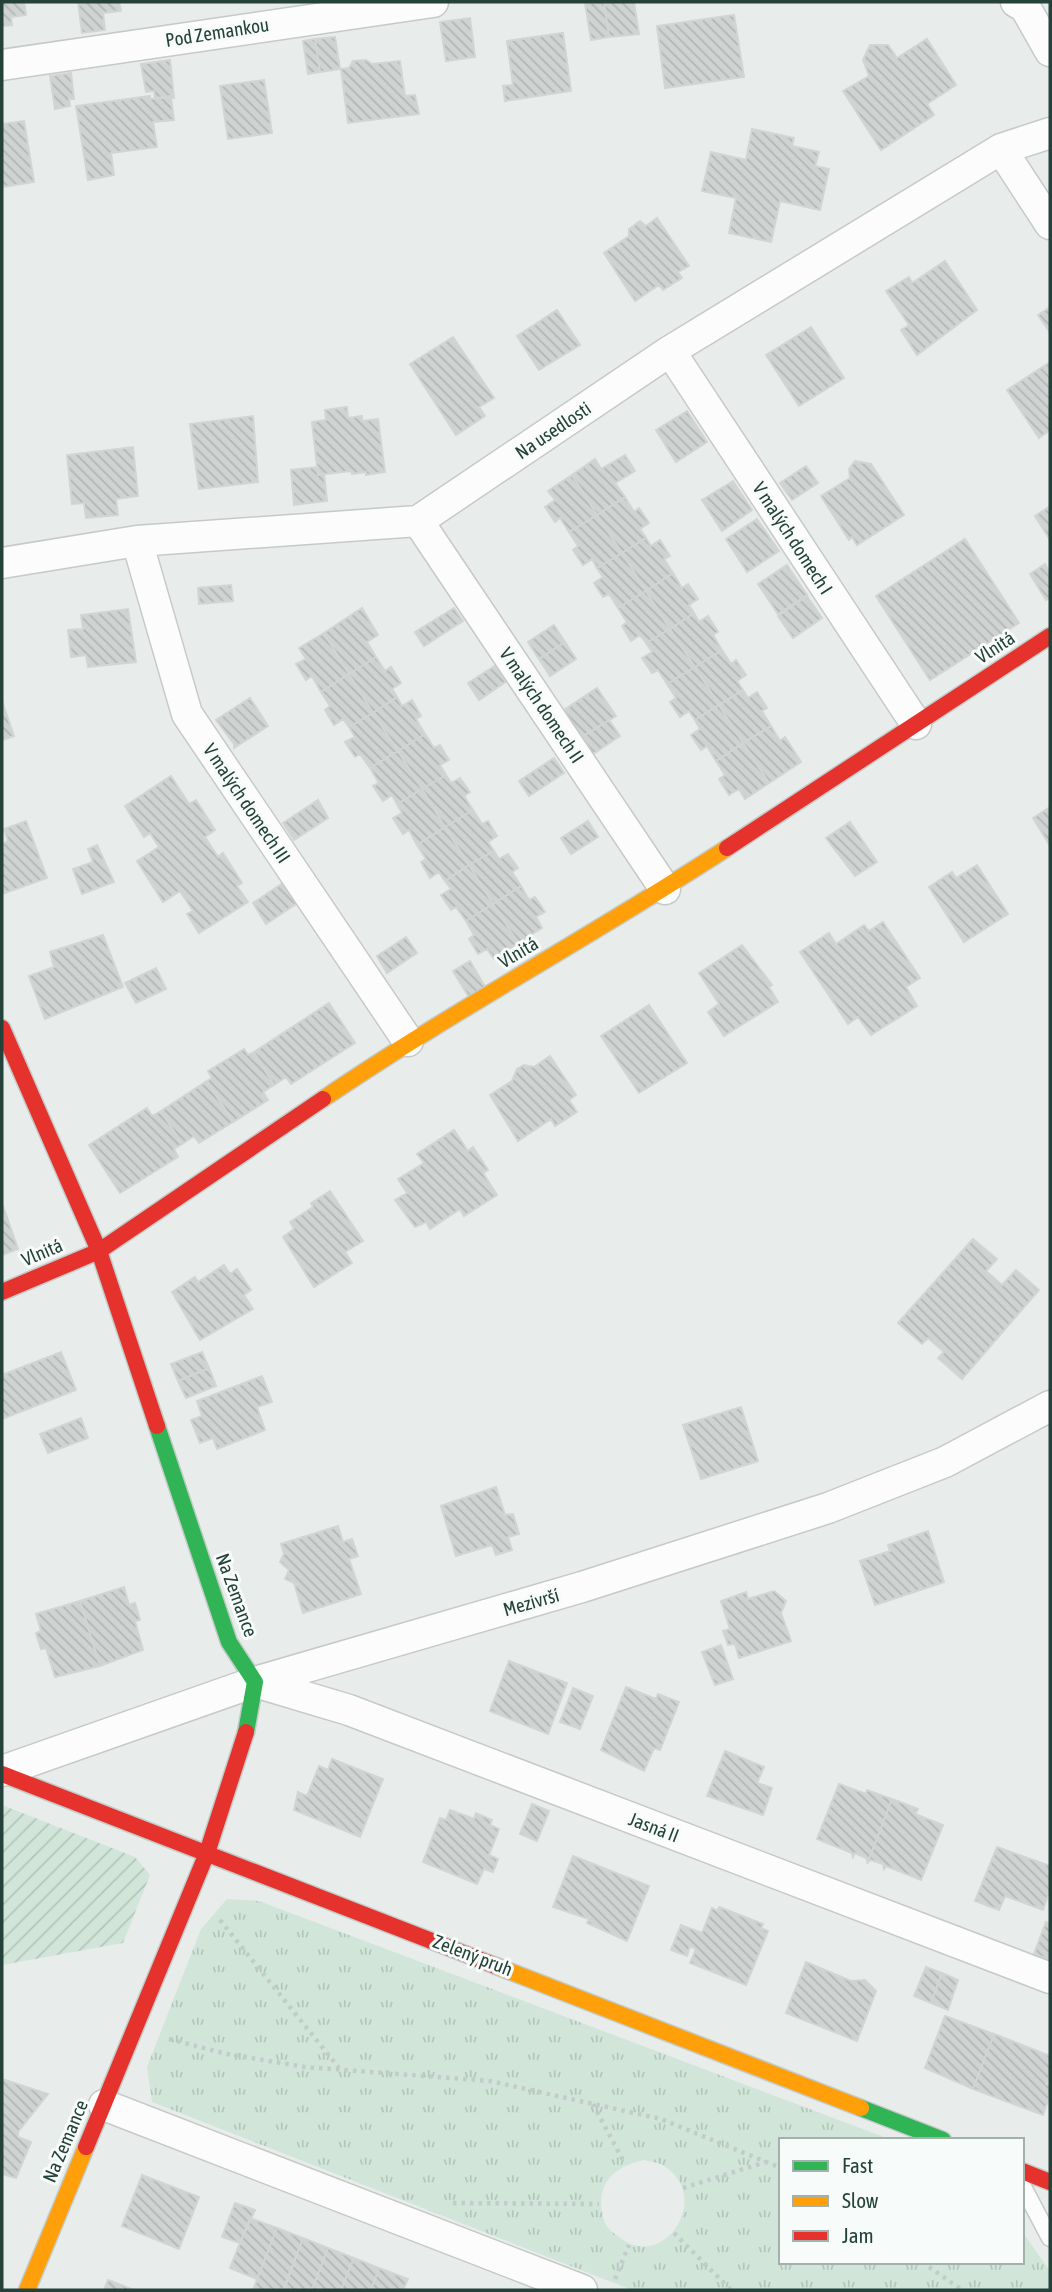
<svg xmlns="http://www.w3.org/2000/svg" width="1052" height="2292" viewBox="0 0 1052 2292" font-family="'Asap Condensed',sans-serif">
  <defs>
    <pattern id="grass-tufts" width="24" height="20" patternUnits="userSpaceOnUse" patternTransform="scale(1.75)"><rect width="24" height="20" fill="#d1e6d8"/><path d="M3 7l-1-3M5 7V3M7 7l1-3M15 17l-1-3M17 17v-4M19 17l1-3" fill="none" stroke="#b3c6ba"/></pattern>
    <pattern id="garden-furrows" width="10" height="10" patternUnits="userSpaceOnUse" patternTransform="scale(1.75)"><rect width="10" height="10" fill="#d1e6d8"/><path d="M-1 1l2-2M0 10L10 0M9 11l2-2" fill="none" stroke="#b3c6ba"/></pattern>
    <pattern id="building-back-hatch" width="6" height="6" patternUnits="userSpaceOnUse" patternTransform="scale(1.75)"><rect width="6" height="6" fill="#cfd4d2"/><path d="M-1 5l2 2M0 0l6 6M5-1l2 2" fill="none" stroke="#b2b7b5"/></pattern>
  </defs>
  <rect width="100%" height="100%" fill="#e8edeb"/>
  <path fill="url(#grass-tufts)" fill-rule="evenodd" d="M227,1899L259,1901L892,2140H781V2262H1022V2231L1050,2271V2290H632L152,2102L147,2067L201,1929ZM644,2160C649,2162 659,2162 664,2166C713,2197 664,2270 622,2239C614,2233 607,2230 604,2220C594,2187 611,2167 644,2160Z"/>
  <path fill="url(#garden-furrows)" d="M2,1805L135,1857L150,1875L123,1943L2,1965Z"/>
  <path fill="url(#building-back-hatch)" stroke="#d1d6d4" stroke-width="2" d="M2,2H24L26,15L11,17L12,25L2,26Z
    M78,2H119L121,11L103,13L105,30L82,33Z
    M604,2L609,37L591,40L585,3Z
    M604,2H634L639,34L609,37Z
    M734,15L744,77L665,88L657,26Z
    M470,18L475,57L446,61L440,22Z
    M563,33L571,91L505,101L503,86L513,85L507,41Z
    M335,37L340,69L320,72L315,39Z
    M315,39L320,72L308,74L303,41Z
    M927,39L956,85L927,104L934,115L881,150L843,91L869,76L863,60L870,45H888L897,58Z
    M170,60L174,98H155L154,91L146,92L141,64Z
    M366,60L372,64L400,61L405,96L415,95L419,114L348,123L341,69L349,68L353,61Z
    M71,73L74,99H69L70,106L55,109L50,76Z
    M264,80L272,133L228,139L220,86Z
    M150,96V99L170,96L171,98L174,120L153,122L157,147L111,153L114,175L88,180L76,106Z
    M24,121L34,182L2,187V124Z
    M752,129L794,138L792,146L819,152L815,166L829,169L820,210L780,201L771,242L729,233L736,198L702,191L711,152L746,160Z
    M657,218L689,266L678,272L682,278L663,290L659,285L635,301L604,253L629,236V229L640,221L646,226Z
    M945,261L977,310L917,355L901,330L909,325L886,291L909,277L912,283Z
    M1050,307V330L1049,331L1038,315Z
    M557,310L580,345L539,370L517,336Z
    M811,327L844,378L799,406L766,355Z
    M453,337L494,398L479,407L485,416L456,435L410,364Z
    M1050,362V430L1039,438L1007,390Z
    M347,407L348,418L362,416V421L378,419L385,472L366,475V472L352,474L351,471L318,475L312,422L326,420L325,410Z
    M687,411L707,442L676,462L656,430Z
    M253,416L258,482L199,489L190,424Z
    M133,447L138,496L116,499L118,515L86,518L84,503L72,504L67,455Z
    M625,455L635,471L615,483L625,497L597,515L572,475L595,459L601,469Z
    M855,461L871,464L904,515L857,545L852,537L849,540L821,496L850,478L849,469Z
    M806,466L818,483L792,500L780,483Z
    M318,467V475L324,474L327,501L294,505L291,470Z
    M572,475L597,515L569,532L560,518L555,522L545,507L555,500L548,491Z
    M733,481L752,510L722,531L702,500Z
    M625,497L634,512L639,508L649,523L640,529L646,538L622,553L597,515Z
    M1050,506V540L1035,516Z
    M597,515L622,553L597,568L592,559L583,565L573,550L578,546L569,532Z
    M757,519L779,551L747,572L726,539Z
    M646,538L651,546L660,540L670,556L664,559L673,573L646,591L622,553Z
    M965,539L1019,623L930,680L876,596Z
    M622,553L646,591L618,608L609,594L603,597L594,583L603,577L597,568Z
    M1045,564L1050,573V598L1046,600L1030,574Z
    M787,565L807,595L778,614L758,584Z
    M673,573L682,588L688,584L698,599L689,605L694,613L670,629L646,591Z
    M231,585L233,601L199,604L198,588Z
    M646,591L670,629L646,643L640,635L631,641L622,626L627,622L618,608Z
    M807,596L822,618L793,638L778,616Z
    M362,608L378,635L367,642L376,657L349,674L324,633Z
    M454,608L463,621L424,646L415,632Z
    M128,609L136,662L88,667L86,655L71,657L68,630L83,629L81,615Z
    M694,613L699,622L708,616L718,632L713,635L722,650L695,667L670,629Z
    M554,625L565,642L539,659L528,642Z
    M670,629L695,667L667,684L658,670L652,673L642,658L652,652L646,643Z
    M324,633L349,674L321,692L312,676L306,680L296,664L306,659L299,648Z
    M565,642L576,659L550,676L539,659Z
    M722,650L731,664L736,660L746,675L737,681L743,690L719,705L695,667Z
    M376,657L385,671L391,667L401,683L392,689L397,697L373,713L349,674Z
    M496,665L507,681L479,700L468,683Z
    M695,667L719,705L695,720L689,711L680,717L670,702L676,698L667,684Z
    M349,674L373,713L349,727L343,719L334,725L325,710L330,706L321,692Z
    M597,688L616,716L582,737L564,710Z
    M743,690L748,698L757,692L767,708L762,711L771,726L743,743L719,705Z
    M397,697L402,706L412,700L421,716L416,719L425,734L398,751L373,713Z
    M250,698L268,726L234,748V744L216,720Z
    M2,701L14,736L2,740Z
    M719,705L743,743L716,761L707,746L701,750L691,735L700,729L695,720Z
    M373,713L398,751L370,768L360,754L355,757L345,742L355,737L349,727Z
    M609,720L620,736L593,754L582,737Z
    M771,726L780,741L785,737L801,762L769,783L743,743Z
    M425,734L434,748L440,745L449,760L440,765L446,775L422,789L398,751Z
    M743,743L769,783L745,799L739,789L729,795L719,779L725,775L716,761Z
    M398,751L422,789L397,804L392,795L383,801L373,786L379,783L370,768Z
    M554,758L564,773L529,796L519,781Z
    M446,775L451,783L460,778L470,792L464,796L473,810L445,827L422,789Z
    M171,776L189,804L196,800L215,830L205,837L218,857L223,853L242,883L237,886L248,902L199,933L187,914L193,911L180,891L163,902L137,861L159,847L150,833L144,837L125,806Z
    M422,789L445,827L417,845L409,830L403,834L393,818L402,813L397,804Z
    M318,800L328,818L294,840L283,823Z
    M1050,807V846L1033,818Z
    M473,810L482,824L488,821L497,836L488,842L494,851L469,865L445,827Z
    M26,821L47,878L2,894V844L8,841L4,829Z
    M588,821L598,837L571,854L561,838Z
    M850,822L877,862L855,876L826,838Z
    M445,827L469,865L445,881L439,872L430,878L421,862L426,859L417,845Z
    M97,845L114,882L82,894L73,869L93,862L88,849Z
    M494,851L499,859L508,854L518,868L512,872L521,886L493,904L469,865Z
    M469,865L493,904L466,921L456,907L451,910L441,895L451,889L445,881Z
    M977,865L1008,914L964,942L929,887L952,872L956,878Z
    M283,883L296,904L266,924L253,903Z
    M521,886L529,900L535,897L545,912L536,917L542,928L518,943L493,904Z
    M493,904L518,943L494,959L487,949L478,954L469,939L474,935L466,921Z
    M883,922L920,978L906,987L917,1006L871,1035L858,1017L848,1024L800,952L829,933L836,944L864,925L869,931Z
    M103,935L123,987L45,1019L29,976L54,967L50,952Z
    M406,937L417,953L387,973L377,956Z
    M742,945L772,985L769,987L778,1002L724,1036L708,1012L719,1004L699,973Z
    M470,961L488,992L472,1002L453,971Z
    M156,968L166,989L136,1003L125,983Z
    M329,1003L355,1043L291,1084L286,1077L274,1085L254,1052Z
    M649,1005L687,1063L639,1093L601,1036Z
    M244,1049L248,1055L254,1052L274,1085L263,1092L268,1100L233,1122L207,1081L212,1078L208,1071Z
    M550,1056L576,1095L569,1100L577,1112L555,1126L551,1119L518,1141L490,1095L512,1081L517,1069L524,1065L534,1067Z
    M207,1081L233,1122L199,1143L194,1136L182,1144L161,1111Z
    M147,1108L152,1116L161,1111L182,1144L174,1149L178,1157L120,1193L89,1145Z
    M454,1130L468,1151L473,1147L488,1170L483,1173L497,1195L464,1216L460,1209L430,1229L426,1222L415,1227L395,1200L407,1193L398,1179L424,1163L417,1154Z
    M330,1191L363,1241L345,1252L352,1263L314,1287L283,1237L294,1229L290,1222L313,1207L311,1203Z
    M2,1203L18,1249L2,1255Z
    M973,1239L997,1259L986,1271L1002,1285L1016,1270L1039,1290L962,1379L938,1358L944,1352L928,1338L922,1344L898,1323Z
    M224,1265L230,1274L237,1269L251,1290L244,1295L253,1309L200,1340L172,1292L195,1277L198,1282Z
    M61,1352L76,1390L2,1419V1375Z
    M202,1352L209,1368L178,1381L171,1364Z
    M209,1368L216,1386L186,1398L178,1381Z
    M262,1376L272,1402L257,1407L265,1430L217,1449L213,1438L200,1443L191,1420L202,1416L197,1401Z
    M741,1407L758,1461L701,1479L683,1425Z
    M81,1418L88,1438L48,1453L40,1434Z
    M496,1487L505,1515L513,1514L519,1534L508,1537L512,1550L496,1555L492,1545L456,1556L441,1506Z
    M338,1526L343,1542L352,1539L358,1556L349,1559L361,1594L303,1613L294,1583L285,1579L289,1570L280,1562L284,1554L281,1544Z
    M928,1531L944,1582L875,1605L860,1561L890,1551L888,1545Z
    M124,1587L129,1605L135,1603L140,1620L135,1621L143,1650L100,1666L80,1601Z
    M774,1591L786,1601L781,1613L791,1641L739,1658L735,1644L728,1645L723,1631L730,1629L721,1601L746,1592L748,1599Z
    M80,1601L100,1666L55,1677L46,1648L41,1649L36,1633L41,1631L36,1614Z
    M721,1645L733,1679L715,1685L702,1652Z
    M509,1661L567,1683L548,1734L490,1711Z
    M626,1687L656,1699L658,1694L679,1702L660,1750L654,1748L644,1771L601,1750Z
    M573,1688L593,1696L580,1729L560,1722Z
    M725,1751L764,1767L757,1783L772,1788L763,1815L707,1796Z
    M332,1759L383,1779L360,1837L294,1810L298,1792L307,1796L319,1766L328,1770Z
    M839,1784L866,1794L867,1790L892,1799L868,1862L866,1858L855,1853L853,1857L852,1853L817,1839Z
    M892,1799L918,1809L915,1814L943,1825L921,1880L886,1866L884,1869L883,1864L871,1860L868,1862Z
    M532,1804L549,1811L537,1841L520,1834Z
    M450,1810L474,1819L476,1813L492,1820L490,1825L499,1829L489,1855L498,1859L493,1872L484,1869L477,1884L423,1862L440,1818L446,1820Z
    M997,1847L1050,1866V1889L1043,1910L1005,1896L999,1910L975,1901Z
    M573,1856L649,1886L627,1941L587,1923L589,1919L553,1907Z
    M719,1907L763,1924L761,1928L768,1931L746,1985L690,1963L696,1949L690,1946L687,1956L671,1950L681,1925L702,1933L712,1908L718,1911Z
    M1046,1922L1050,1924V1960L1034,1954Z
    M806,1962L851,1981L865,1980L876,1991L857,2041L786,2013Z
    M926,1967L942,1973L931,2003L914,1996Z
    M942,1973L958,1980L948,2010L931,2003Z
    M945,2016L994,2034L973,2089L925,2068Z
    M994,2034L1050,2056V2075L1046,2084L1050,2086V2094L1043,2115L973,2089Z
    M2,2079L48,2094L18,2132V2137L31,2142L16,2178L2,2174Z
    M142,2175L199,2197L179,2249L122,2226Z
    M235,2203L255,2210L240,2243L222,2237Z
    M250,2218L277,2228L257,2279L230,2268Z
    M277,2228L303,2238L283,2290H253Z
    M303,2238L328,2248L312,2290H284Z
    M328,2248L354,2258L341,2290H312Z
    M354,2258L379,2268L371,2290H341Z
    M379,2268L408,2279L403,2290H371Z
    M108,2280L134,2290H104Z"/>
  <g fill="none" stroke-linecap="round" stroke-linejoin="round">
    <g stroke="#c5cac8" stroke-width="19">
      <path id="lane" d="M1022,2185L1050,2238"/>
    </g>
    <g stroke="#c5cac8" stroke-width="33">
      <path id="street" d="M1016,2L1025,7L1050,51
        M2,65L433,2
        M1001,149L1050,224
        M670,351L916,724
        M418,521L665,889
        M137,541L187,714L408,1041
        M2,563L137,541L418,521L670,351L1001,149L1050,133
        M255,1682L349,1710L1050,1978
        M2,1771L255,1682L582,1587L828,1508L945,1462L1050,1406
        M104,2105L582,2290"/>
    </g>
    <g stroke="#c3cbc8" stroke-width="19">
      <path id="fast" d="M157,1426L229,1642L255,1682L246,1732
        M861,2108L943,2140"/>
    </g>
    <g stroke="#c3cbc8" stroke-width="19">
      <path id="slow" d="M323,1099C454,1010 594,935 727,848
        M496,1966L861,2108
        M27,2290L86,2147"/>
    </g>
    <g stroke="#c3cbc8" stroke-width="19">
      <path id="jam" d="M727,848L1050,636
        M2,1028L99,1251L157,1426
        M2,1292L99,1251L323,1099
        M2,1774L496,1966
        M86,2147L207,1853L246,1732
        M1022,2171L1050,2182"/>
    </g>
    <path stroke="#c3ccca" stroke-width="4.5" stroke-dasharray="3.5 5" stroke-linecap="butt" d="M220,1920L339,2068
      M169,2039L227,2054L305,2067L490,2081L661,2119L781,2168
      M593,2104L625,2164
      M683,2188L766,2162
      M453,2203L599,2204
      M674,2233L731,2290
      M922,2262L962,2290
      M615,2279L629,2245"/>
    <use href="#lane" stroke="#fcfcfc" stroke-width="16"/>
    <use href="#street" stroke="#fcfcfc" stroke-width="30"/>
    <use href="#fast" stroke="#30b455" stroke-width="16"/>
    <use href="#slow" stroke="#ff9f0a" stroke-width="16"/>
    <use href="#jam" stroke="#e5322d" stroke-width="16"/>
  </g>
  <g text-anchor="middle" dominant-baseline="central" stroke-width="6" stroke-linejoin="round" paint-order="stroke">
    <g font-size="19" fill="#24423a" stroke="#f7fbf9">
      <text transform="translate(217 32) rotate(-9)">Pod Zemankou</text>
      <text transform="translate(553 430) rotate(-34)">Na usedlosti</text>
      <text transform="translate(793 538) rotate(57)">V malých domech I</text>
      <text transform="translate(995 647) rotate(-33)">Vlnitá</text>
      <text transform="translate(542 705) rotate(56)">V malých domech II</text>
      <text transform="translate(247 803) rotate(56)">V malých domech III</text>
      <text transform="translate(518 952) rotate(-31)">Vlnitá</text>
      <text transform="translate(42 1252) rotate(-23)">Vlnitá</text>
      <text transform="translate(237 1595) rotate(70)">Na Zemance</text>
      <text transform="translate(531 1602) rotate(-16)">Mezivrší</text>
      <text transform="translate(654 1827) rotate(21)">Jasná II</text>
      <text transform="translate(473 1955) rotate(21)">Zelený pruh</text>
      <text transform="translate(65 2141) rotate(-67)">Na Zemance</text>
    </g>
  </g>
  <rect width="1052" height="2292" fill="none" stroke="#24423a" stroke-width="7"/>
  <rect x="779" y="2138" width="245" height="126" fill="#f7fbf9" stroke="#a3b1ad" stroke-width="2"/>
  <rect x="793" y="2161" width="35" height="10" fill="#30b455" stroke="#a3b1ad" stroke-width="2"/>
  <text x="842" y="2173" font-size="21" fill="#24423a">Fast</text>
  <rect x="793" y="2196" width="35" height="10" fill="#ff9f0a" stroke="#a3b1ad" stroke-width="2"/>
  <text x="842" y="2208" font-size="21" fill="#24423a">Slow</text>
  <rect x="793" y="2231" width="35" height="10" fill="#e5322d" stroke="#a3b1ad" stroke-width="2"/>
  <text x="842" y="2243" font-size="21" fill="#24423a">Jam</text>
</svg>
